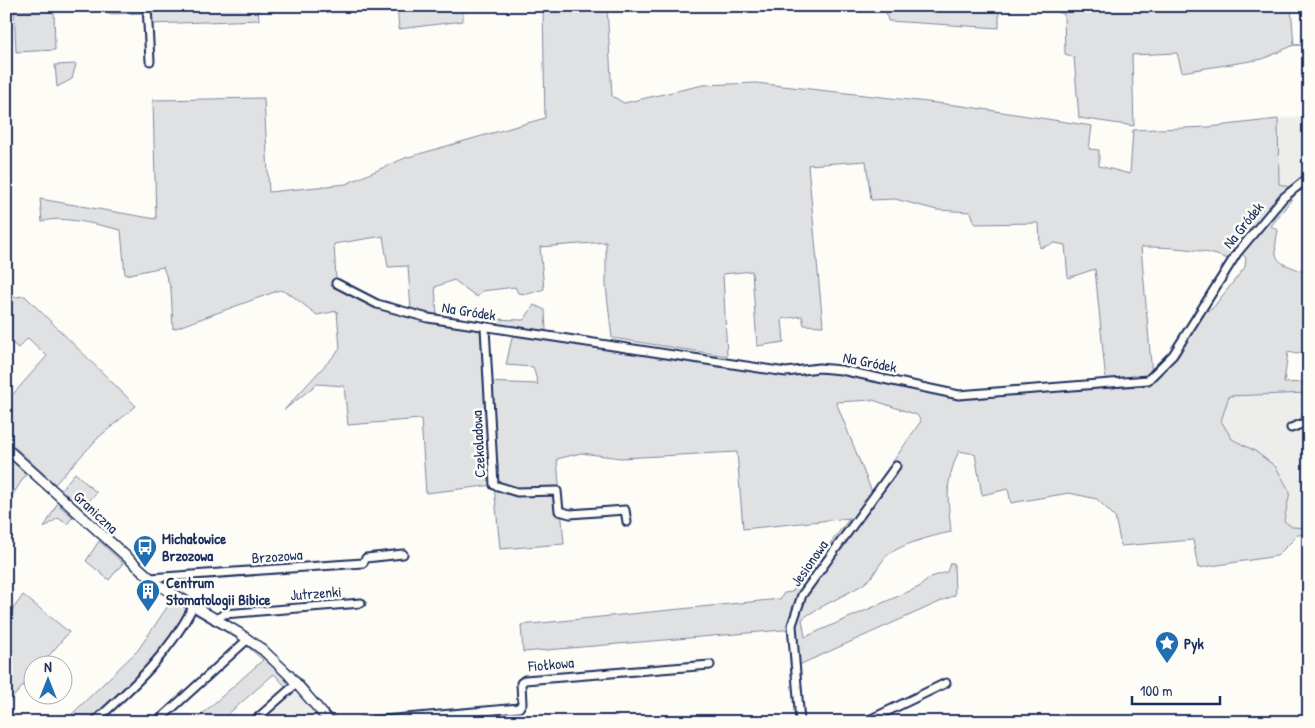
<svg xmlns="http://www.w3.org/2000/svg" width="1315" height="728" viewBox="0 0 1315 728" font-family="'Patrick Hand',sans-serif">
  <rect width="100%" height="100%" fill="#fdfcf7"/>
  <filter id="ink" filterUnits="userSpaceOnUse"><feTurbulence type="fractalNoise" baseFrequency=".02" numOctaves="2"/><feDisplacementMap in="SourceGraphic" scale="10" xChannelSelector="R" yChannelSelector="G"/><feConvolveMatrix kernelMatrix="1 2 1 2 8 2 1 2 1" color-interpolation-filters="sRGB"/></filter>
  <g filter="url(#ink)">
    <path fill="#edeeec" d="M1309,115V172L1289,187L1279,184L1278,119Z
      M1309,393V528L1292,527L1284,521L1286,508L1255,451L1232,439L1221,421L1229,396Z
      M295,687L322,720L255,722Z"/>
    <path fill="#e0e1e3" stroke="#7e88a0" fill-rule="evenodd" d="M127,6H143L144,13L108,14V9H127Z
      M150,6H258L259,20L151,24Z
      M397,6H474L463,8V21L399,29Z
      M543,6H607L612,96L624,103L703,85L756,83L963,106L1092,126L1089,149L1099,150V166L1130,174L1133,130L1209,127L1278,119L1279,184L1289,187L1228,259C1201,248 1170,247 1141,247L1152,375L1143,379L1106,382L1095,269L1068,278L1065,245L1055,243L1040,248L1039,223L975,224L971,212L937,210L895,199L871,200L866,161L808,165L823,326L804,325L802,316L782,319L784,342L757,346L752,271L723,274L727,356L612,338L606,286V242L540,247L544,289L528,294L518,293L515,287L482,291L477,297L454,280L435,287L437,316L411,311L408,266L388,267L383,236L334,244L336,279L332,283L376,307L414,318L482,330L485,382L538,384L533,367L506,365L513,333L787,375L818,371L885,381L953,398L1142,386L1154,381L1175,358L1202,313L1212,309L1245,267L1246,258L1241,253L1285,198L1309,180V190L1298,191L1271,226L1278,230C1270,269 1282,260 1309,275V350L1297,354L1288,352L1284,383L1309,382V393L1229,396L1221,421L1232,439L1255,451L1276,467L1290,492L1284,521L1292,527L1309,528V534L1298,535L1277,556L1198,568L1193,540L1121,546L1115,517L1097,499L1069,493L1011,503L1008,489L982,495L975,454L959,451C944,485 948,496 951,532C935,535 893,546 884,559C875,570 875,576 862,585C842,597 820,606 802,619L805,637L919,587L931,577L947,572L950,563H954L955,595L799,665L795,629L523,652L521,625L780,599L784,593L792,592L850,518L743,529L737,452L621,458L581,453L557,459L564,544L500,549L494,485L426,493L421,419L348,425L344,386L317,384L284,410L340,349L337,311L317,315L290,294L280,290L173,329L171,289L163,267L125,275L121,230C103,226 58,214 42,222L40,199L156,219L153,100L264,98L269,192L346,184L405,158L545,118ZM873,400L917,415L921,421L872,492L836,402Z
      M885,6H999V28L888,21Z
      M1038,6H1291L1294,45H1309H1294L1263,59L1182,72L1177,53L1132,55L1134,126L1079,118L1074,57L1065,54L1064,14Z
      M54,10L55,50L16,52L14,11Z
      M76,64L72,79L57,87L55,65Z
      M25,296L136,406L99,437L55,484L6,439V402L47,356L28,338L18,348L6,338V298Z
      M534,305L545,310L546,331L489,324V319L524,320Z
      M11,460L26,474L10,499L6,498V467Z
      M75,473L97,493L80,509L60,491Z
      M57,504L73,517L67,524L58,518L44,528Z
      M99,541L123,563L109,580L86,561Z
      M23,595L69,632L41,665L32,666V676L6,705V619Z
      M172,600L189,610L154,662L89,722H78L72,714L138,650Z
      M193,613L247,642L295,687L288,689L274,674L219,722H193L263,660L241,641Z"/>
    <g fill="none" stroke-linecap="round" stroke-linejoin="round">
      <path stroke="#76819c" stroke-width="2" d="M6,442L55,486
        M62,492L73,503
        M108,534L153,575
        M279,660L290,669
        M296,675L310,691
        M316,698L335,721"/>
      <g stroke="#1b2f5e" stroke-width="11">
        <path id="minor" d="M147,6L150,61
          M336,283L377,304L428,318L786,372L819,368L841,370L959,395L1148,380L1173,355L1237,253L1283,198L1309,177
          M485,328L494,485L517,492L557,491L559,511L570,514L625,510L627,522
          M1291,428L1309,421
          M150,578L363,563L366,558L403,554
          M215,620L224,614L361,603
          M94,722C133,687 169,654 193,607
          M157,722L248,639
          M253,722L297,683
          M361,722L519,708L522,703L521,683L525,680L710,665
          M800,722L792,625L802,595L896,466
          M865,722L946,683"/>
      </g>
      <g stroke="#1b2f5e" stroke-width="12">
        <path id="tertiary" d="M6,448L157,584L239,633L263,650L288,674L330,722"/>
      </g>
      <use href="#minor" stroke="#fdfcf7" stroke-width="7"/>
      <use href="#tertiary" stroke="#fdfcf7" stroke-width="9"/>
    </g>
  </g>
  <defs>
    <g id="bus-pin" transform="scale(1.25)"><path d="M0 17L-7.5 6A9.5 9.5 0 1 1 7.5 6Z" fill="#1f6fb2" stroke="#fdfcf7"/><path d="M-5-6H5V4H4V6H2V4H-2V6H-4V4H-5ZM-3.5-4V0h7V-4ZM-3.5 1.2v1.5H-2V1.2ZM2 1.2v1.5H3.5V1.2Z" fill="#fff"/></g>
    <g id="building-pin" transform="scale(1.25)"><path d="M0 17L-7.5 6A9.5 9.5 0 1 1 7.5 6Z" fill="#1f6fb2" stroke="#fdfcf7"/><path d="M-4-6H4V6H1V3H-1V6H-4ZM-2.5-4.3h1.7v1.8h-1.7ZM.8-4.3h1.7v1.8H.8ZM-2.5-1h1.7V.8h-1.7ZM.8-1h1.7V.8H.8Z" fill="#fff"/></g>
    <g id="sight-pin" transform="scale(1.25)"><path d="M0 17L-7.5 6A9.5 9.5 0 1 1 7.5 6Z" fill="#1f6fb2" stroke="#fdfcf7"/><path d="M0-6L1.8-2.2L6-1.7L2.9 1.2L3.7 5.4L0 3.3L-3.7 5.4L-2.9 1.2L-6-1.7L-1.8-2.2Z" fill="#fff"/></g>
  </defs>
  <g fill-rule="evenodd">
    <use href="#bus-pin" x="145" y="547"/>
    <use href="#building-pin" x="148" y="591"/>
    <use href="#sight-pin" x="1167" y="643"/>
  </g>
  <g text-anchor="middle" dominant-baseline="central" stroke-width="5" stroke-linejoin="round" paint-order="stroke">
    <g font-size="15" fill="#1b2f5e" stroke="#fdfcf7">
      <text transform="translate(1243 225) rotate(-51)">Na Gródek</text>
      <text transform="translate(469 311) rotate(9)">Na Gródek</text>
      <text transform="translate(870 362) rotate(11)">Na Gródek</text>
      <text transform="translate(478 444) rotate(-93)">Czekoladowa</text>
      <text transform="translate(96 512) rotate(43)">Graniczna</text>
      <text transform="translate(277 556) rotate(-4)">Brzozowa</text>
      <text transform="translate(809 563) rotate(-55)">Jesionowa</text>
      <text transform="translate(316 593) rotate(-4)">Jutrzenki</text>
      <text transform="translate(551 664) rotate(-5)">Fiołkowa</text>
    </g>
    <g font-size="15" font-weight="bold" fill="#1b2f5e" stroke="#fdfcf7" text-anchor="start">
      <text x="162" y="538">Michałowice<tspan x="162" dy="17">Brzozowa</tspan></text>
      <text x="166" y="582">Centrum<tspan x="166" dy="17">Stomatologii Bibice</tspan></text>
      <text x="1184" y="643">Pyk</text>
    </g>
  </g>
  <rect width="1315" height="728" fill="none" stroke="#fdfcf7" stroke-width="25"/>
  <rect x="12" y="12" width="1290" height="703" fill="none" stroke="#1b2f5e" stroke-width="2" filter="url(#ink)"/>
  <g transform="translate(48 680)"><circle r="24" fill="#fdfcf7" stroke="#a3aaba"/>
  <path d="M0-4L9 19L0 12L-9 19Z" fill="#1f6fb2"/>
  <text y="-8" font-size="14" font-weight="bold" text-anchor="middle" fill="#1b2f5e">N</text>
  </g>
  <path d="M1132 696v8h88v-8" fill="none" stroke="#1b2f5e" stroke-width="2.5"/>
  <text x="1140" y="696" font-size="15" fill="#1b2f5e" stroke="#fdfcf7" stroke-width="4" paint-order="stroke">100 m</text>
</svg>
